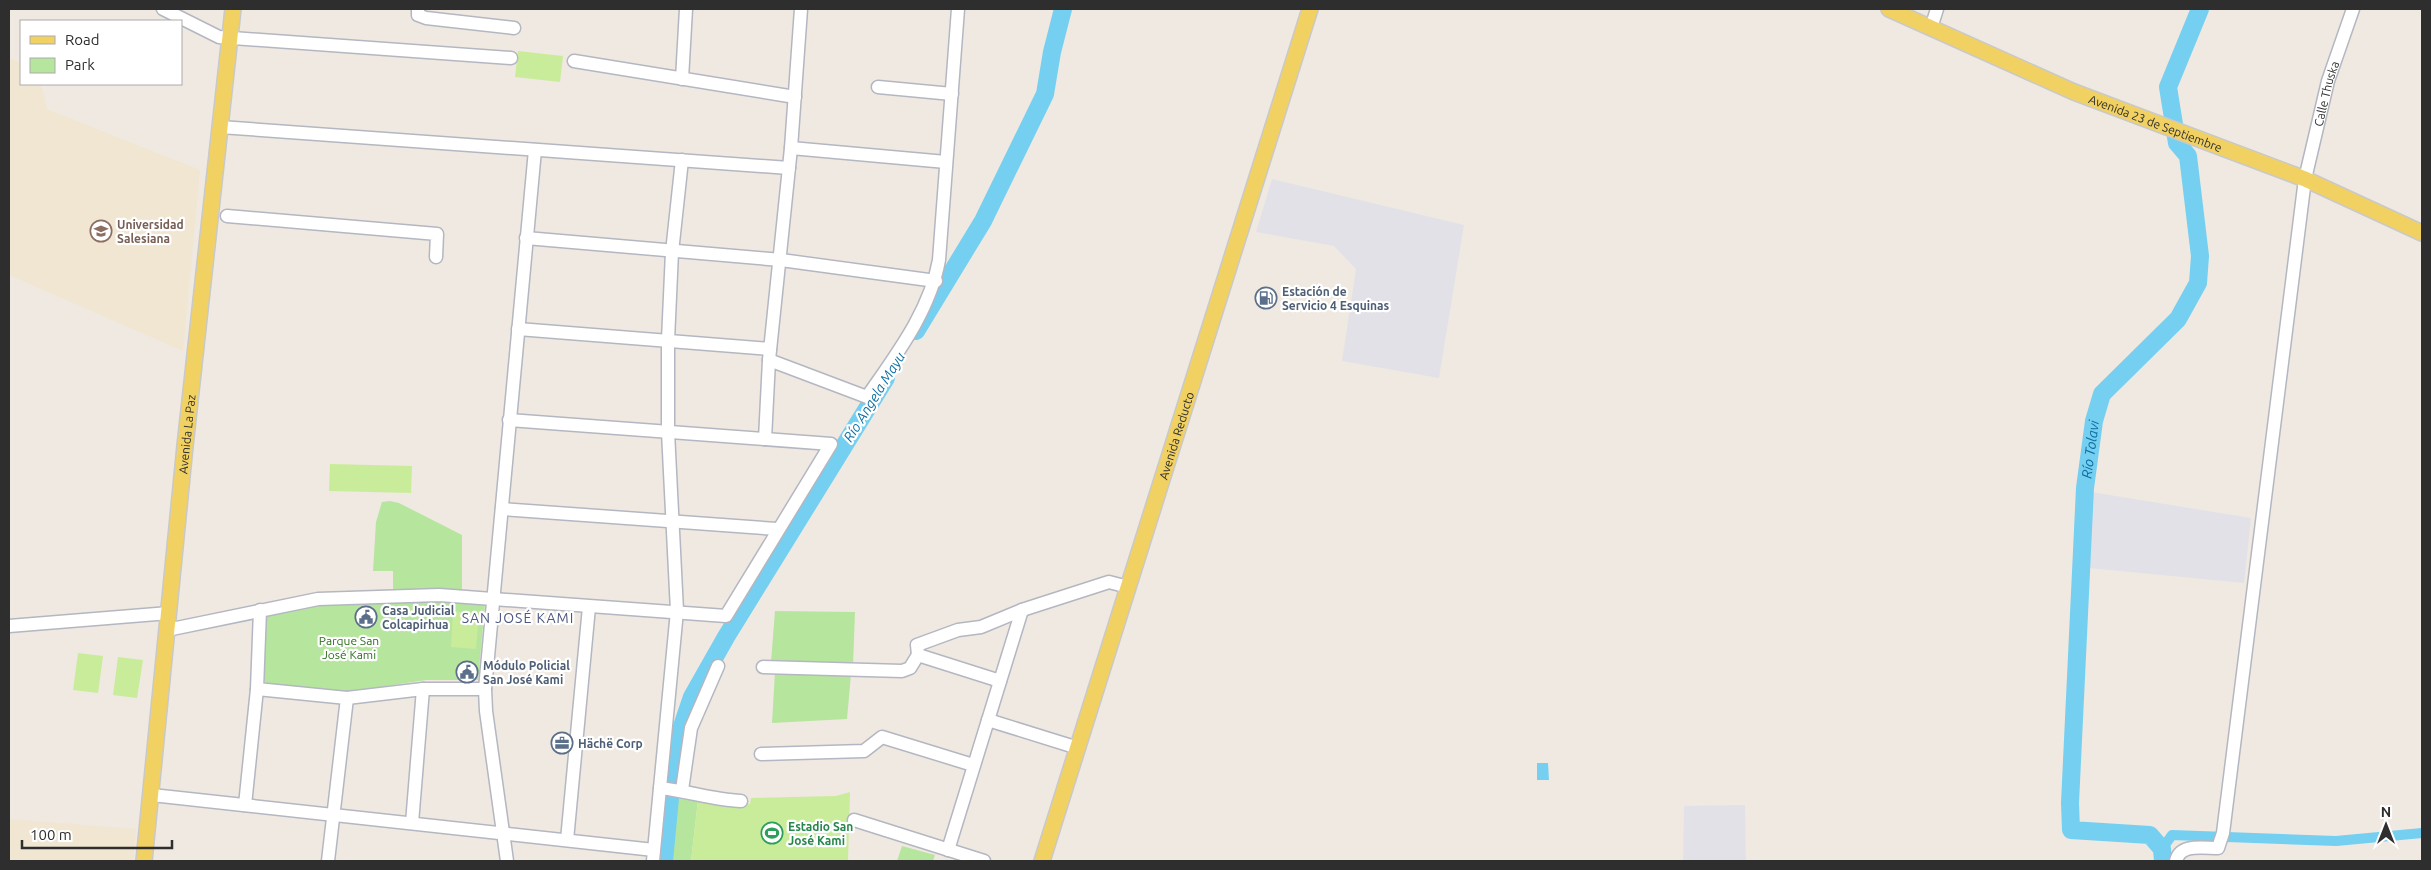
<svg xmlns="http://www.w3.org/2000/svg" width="2431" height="870" viewBox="0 0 2431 870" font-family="Ubuntu,sans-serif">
  <rect width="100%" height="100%" fill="#efe9e1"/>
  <path fill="#e3e1e8" d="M1272,179L1464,225L1439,378L1342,361L1356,269L1334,246L1256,232Z
    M2091,492L2251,518L2244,583L2089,568Z
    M1745,805L1746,861H1683L1684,806Z"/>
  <path fill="#f0e6d1" d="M9,58L21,63V84H41L47,109L200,170L183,351L9,275Z
    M9,819L136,829L133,861H9Z"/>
  <path fill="#b6e59e" d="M390,501L399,503L462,535V590H393V571H373L376,522L382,502Z
    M439,600L485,604L478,680H426L346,692L267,684L264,680L265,614L322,604Z
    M775,611L855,612L853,665L771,662Z
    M775,672L851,674L847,719L772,723Z
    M664,792L698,800L691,861H657Z
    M902,846L935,855L933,861H897Z"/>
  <path fill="#c9ec9a" d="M518,51L563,56L560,82L515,77Z
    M330,464L412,466L411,493L329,491Z
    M453,611L479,613L476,649L451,647Z
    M78,653L103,656L98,693L73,690Z
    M118,657L143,660L137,698L113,695Z
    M850,792L848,861H691L698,800L750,804L751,798L836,796Z"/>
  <path fill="#75cff0" d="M1537,763H1548L1549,780H1537Z"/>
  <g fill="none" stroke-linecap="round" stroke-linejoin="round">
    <path stroke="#75cff0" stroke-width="10" d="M2162,849L2172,835L2336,841L2422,833"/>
    <g stroke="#75cff0" stroke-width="18">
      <path d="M916,331L983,221L1045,94L1052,52L1063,9"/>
      <path d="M674,778L678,738L692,697L726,637L886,378"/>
      <path d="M664,861L670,798"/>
      <path id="s1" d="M2163,861L2162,849L2150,835L2071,830L2070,803L2085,488L2094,421L2102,394L2178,319L2198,283L2200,256L2188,156L2177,143L2168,87L2200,9"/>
    </g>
    <g stroke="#b4b7c1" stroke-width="15">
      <g id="minor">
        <path d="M163,9L219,37L511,58"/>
        <path d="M418,9V15L426,18L514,28"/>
        <path d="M1931,28L1937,9"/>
        <path d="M574,61L795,97"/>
        <path d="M682,79L686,9"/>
        <path d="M878,87L952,94"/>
        <path d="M220,127L789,168"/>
        <path d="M791,148L946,162"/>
        <path d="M227,216L437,234L436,257"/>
        <path d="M526,238L781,260L936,281"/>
        <path d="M518,329L770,349"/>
        <path d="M769,360L867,397C896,355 930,311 939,260L958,9"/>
        <path d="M765,439L769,360L791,148L801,9"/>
        <path d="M502,509L777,529"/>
        <path d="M9,626L169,613"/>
        <path d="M167,630L318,599L439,595L726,616L831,444L509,420"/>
        <path d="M918,655L917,645L958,630L981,627L1022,610L1109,582L1128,587"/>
        <path d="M763,667L902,671L910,668L918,655L1000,681"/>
        <path d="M257,689L347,698L423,689H485"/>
        <path d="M988,720L1078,748"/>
        <path d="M761,754L864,751L882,737L973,765"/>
        <path d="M660,788C688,791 713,800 741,801"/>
        <path d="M682,790L691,728L718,666"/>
        <path d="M152,795L654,850"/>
        <path d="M245,805L257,689L260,610"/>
        <path d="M854,820L984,861"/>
        <path d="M412,823L423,689"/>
        <path d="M567,840L589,607"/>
        <path d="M948,850L1022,610"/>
        <path d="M328,861L347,698"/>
        <path d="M507,861L486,711L485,689L535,150"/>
        <path d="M653,861L677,611L668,432V340L672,252L682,160"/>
        <path id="s2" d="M2176,861C2180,843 2203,848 2218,848L2223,833L2305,179L2328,81L2353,9"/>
      </g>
    </g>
    <g stroke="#c9c9c9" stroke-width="18">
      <g id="major">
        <path id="s3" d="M1889,9L2074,92L2305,179L2422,233"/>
        <path id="s4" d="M144,861L185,446L233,9"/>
        <path id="s5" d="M1042,861L1310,9"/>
      </g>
    </g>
    <use href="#minor" stroke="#fff" stroke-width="12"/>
    <use href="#major" stroke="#f2d163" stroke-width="15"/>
  </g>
  <defs>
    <g id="university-ring" transform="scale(1.125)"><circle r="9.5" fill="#fff" stroke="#8d6e63" stroke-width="1.5"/><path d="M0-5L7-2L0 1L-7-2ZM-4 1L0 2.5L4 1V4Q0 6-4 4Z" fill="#8d6e63"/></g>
    <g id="fuel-ring" transform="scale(1.125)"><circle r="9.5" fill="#fff" stroke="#5c6f8a" stroke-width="1.5"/><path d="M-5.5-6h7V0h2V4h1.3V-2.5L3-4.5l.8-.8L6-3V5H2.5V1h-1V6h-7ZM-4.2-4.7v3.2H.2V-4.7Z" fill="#5c6f8a"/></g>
    <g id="civic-ring" transform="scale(1.125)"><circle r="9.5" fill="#fff" stroke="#5c6f8a" stroke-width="1.5"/><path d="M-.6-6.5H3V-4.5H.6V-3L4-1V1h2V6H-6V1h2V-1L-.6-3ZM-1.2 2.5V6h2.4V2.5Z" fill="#5c6f8a"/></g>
    <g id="office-ring" transform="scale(1.125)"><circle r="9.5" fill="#fff" stroke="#5c6f8a" stroke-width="1.5"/><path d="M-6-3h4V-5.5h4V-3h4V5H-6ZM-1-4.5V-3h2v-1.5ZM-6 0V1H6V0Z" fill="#5c6f8a"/></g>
    <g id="stadium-ring" transform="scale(1.125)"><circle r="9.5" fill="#fff" stroke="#2e9e5b" stroke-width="1.5"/><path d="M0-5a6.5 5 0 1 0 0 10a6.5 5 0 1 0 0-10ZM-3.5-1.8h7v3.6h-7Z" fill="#2e9e5b"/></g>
  </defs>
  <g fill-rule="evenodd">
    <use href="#university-ring" x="101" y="231"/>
    <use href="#fuel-ring" x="1266" y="298"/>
    <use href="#civic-ring" x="366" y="617"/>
    <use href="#civic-ring" x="467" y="672"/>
    <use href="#office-ring" x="562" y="743"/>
    <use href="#stadium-ring" x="772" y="833"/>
  </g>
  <g text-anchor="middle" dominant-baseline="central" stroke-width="4.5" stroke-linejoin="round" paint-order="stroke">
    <g font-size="12" fill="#2e2e2e" stroke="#fff">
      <text stroke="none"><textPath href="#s2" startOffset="811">Calle Thuska</textPath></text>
      <text stroke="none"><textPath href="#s3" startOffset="290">Avenida 23 de Septiembre</textPath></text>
      <text stroke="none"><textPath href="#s4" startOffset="429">Avenida La Paz</textPath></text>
      <text stroke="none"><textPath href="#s5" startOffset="446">Avenida Reducto</textPath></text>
    </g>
    <g font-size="12" font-weight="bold" fill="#785e54" stroke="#fff" text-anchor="start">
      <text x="117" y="224">Universidad<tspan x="117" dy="14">Salesiana</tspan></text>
    </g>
    <g font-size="12" font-weight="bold" fill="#4e5e75" stroke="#fff" text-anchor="start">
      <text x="1282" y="291">Estación de<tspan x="1282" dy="14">Servicio 4 Esquinas</tspan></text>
      <text x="382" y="610">Casa Judicial<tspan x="382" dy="14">Colcapirhua</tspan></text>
      <text x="483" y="665">Módulo Policial<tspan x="483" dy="14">San José Kami</tspan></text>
      <text x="578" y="743">Hächë Corp</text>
    </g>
    <g font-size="12" fill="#2c6e1b" stroke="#fff">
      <text x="349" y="640">Parque San<tspan x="349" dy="14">José Kami</tspan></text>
    </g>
    <g font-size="12" font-weight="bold" fill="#27864d" stroke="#fff" text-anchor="start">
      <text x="788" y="826">Estadio San<tspan x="788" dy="14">José Kami</tspan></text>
    </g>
    <g font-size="14" font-style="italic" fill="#0d6fa3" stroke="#fff">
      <text transform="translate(874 397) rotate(-58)">Río Angela Mayu</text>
      <text stroke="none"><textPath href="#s1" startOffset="491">Río Tolavi</textPath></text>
    </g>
    <g font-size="14" letter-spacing="1" fill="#4d5680" stroke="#fff">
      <text x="518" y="618">SAN JOSÉ KAMI</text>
    </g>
  </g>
  <rect width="2431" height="870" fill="none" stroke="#2e2e2e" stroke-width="20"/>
  <rect x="20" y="20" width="162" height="65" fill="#ffffff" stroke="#ababab"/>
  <rect x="30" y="36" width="25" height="8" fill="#f2d163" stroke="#ababab"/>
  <text x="65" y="45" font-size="15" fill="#2e2e2e">Road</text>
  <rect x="30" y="58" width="25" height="15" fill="#b6e59e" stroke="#ababab"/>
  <text x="65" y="70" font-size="15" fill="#2e2e2e">Park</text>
  <g transform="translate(2386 825)" stroke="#ffffff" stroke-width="4" paint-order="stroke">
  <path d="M0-4L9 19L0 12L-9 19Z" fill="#2e2e2e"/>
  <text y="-8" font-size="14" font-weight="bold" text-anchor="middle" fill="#2e2e2e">N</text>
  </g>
  <path d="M22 840v8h150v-8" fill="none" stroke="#2e2e2e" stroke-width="2.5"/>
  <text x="30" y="840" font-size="15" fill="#2e2e2e" stroke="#ffffff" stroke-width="4" paint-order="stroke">100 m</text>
</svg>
